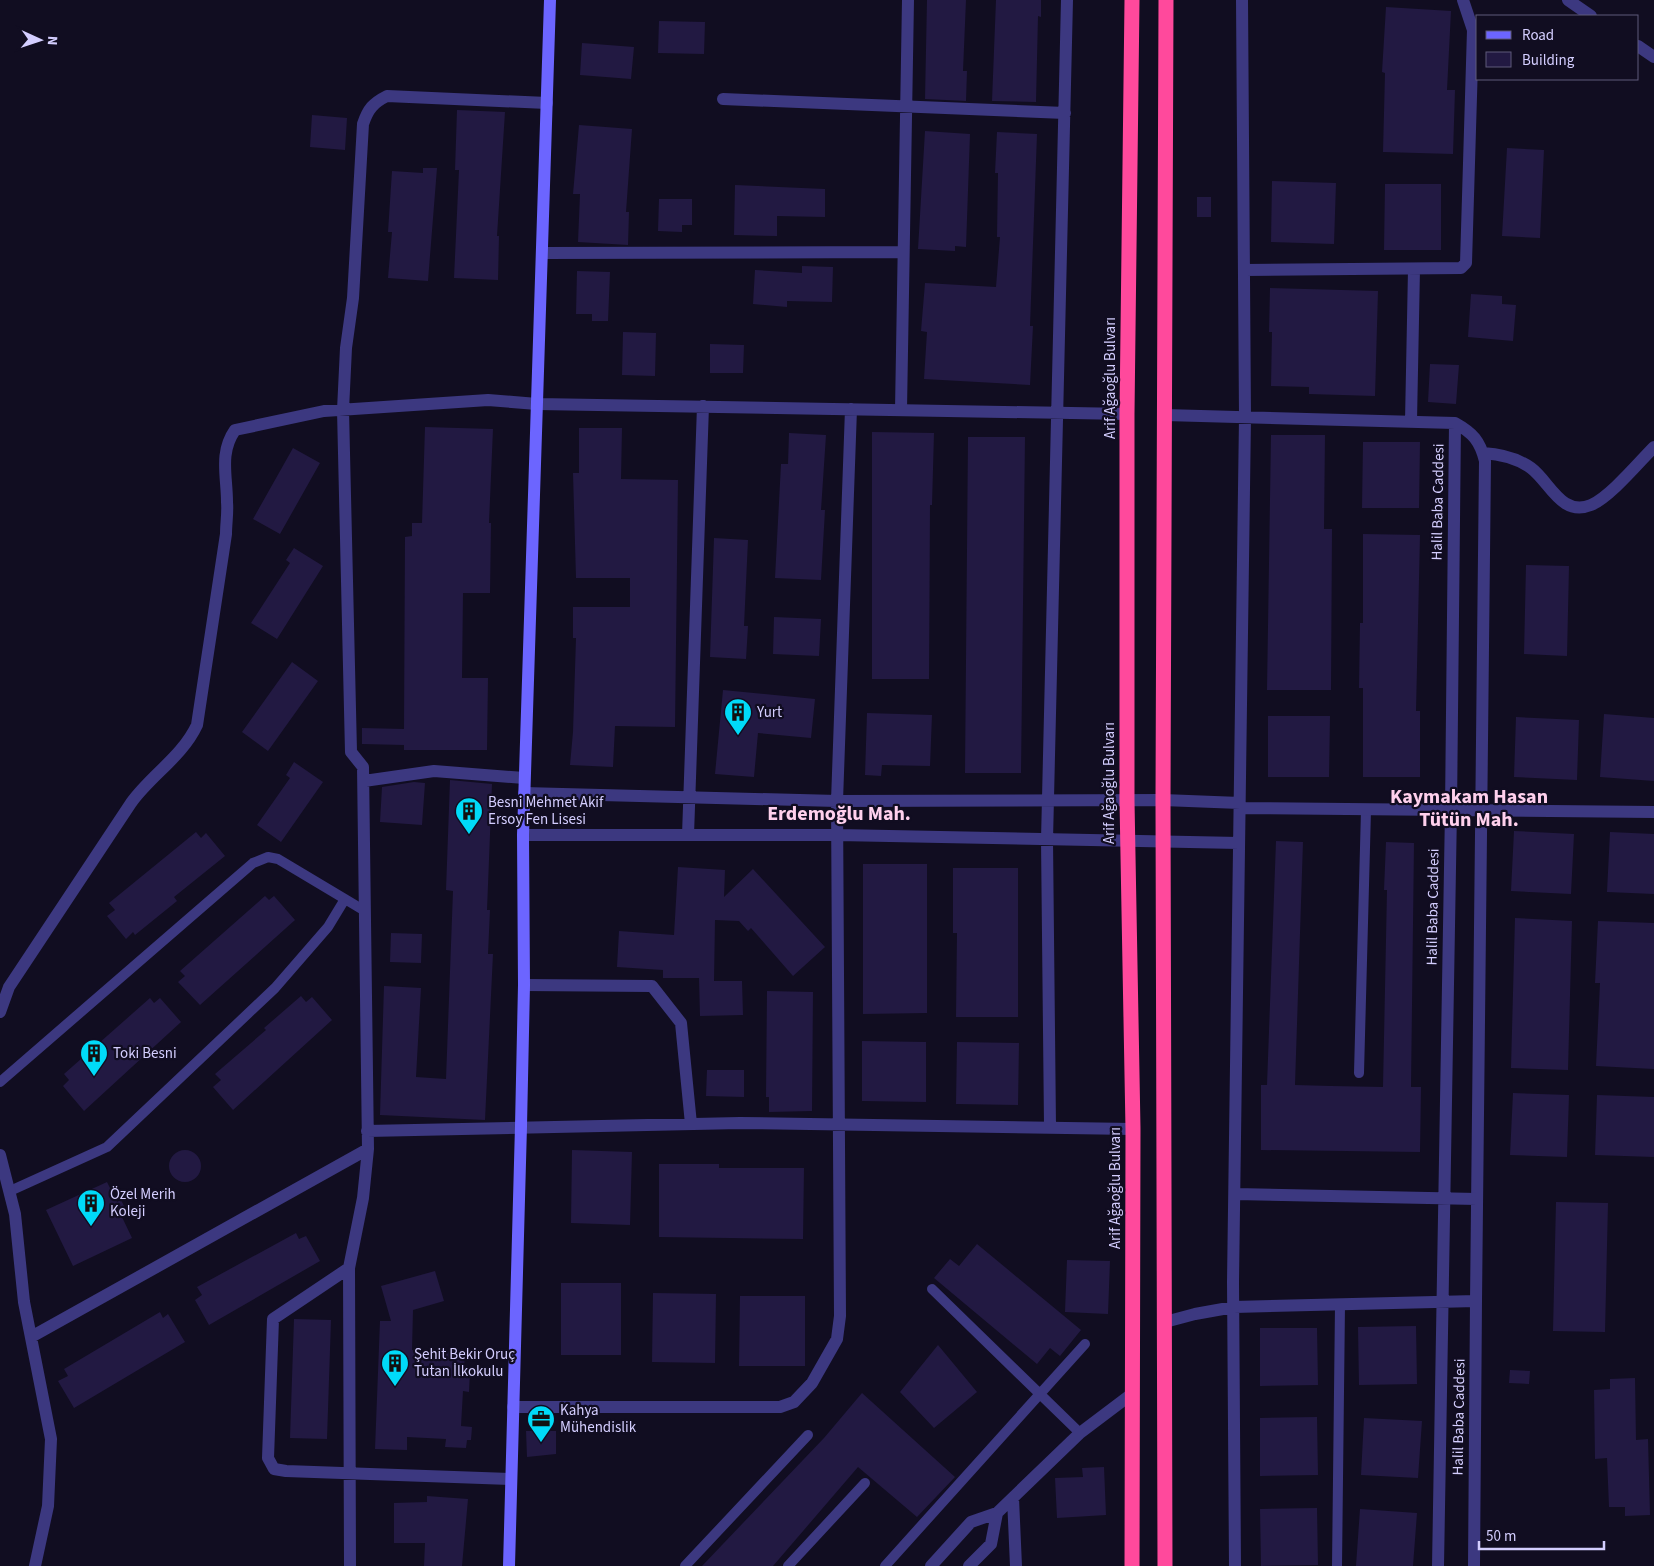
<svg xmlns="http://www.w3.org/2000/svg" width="1654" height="1566" viewBox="0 0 1654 1566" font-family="'Source Sans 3',sans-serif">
  <rect width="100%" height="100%" fill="#110d21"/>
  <path fill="#221942" d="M927,0H966L963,71H967L966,101L925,99Z
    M996,0H1041V17L1038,16L1036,102L992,101Z
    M1386,7L1451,11L1447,90H1455L1453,154L1383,152L1385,73L1382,72Z
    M659,21L705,22L704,54L658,53Z
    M582,43L634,47L631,79L580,75Z
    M457,110L505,112L497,236H499L498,280L454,278L459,170H455Z
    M312,115L347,118L345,150L310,147Z
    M579,125L632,129L626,212H629L628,245L578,242L580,194H573Z
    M925,131L970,134L966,247L955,246V251L918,249Z
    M997,132L1037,134L1030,326H1033L1030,385L924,379L927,332L921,331L925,283L996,287L1000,237H997L998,173H995Z
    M1507,148L1544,150L1540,238L1502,236Z
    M423,168H437L428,281L388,278L392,232H388L392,171L423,173Z
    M1272,181L1336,183L1334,244L1271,242Z
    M1385,184H1441V250H1384Z
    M735,185L825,189V217L777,216V236L734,235Z
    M1197,197H1211V217H1197Z
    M659,199H692V225H682V232L658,231Z
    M802,266L833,267L832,302L787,301V307L753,304L755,270L802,273Z
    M577,271L610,272L608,321H592V314H576Z
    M1270,288L1378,291L1375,396L1309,394V387L1271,386L1272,332H1269Z
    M1471,294L1502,296V304L1516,305L1513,341L1468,337Z
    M623,332L656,333L655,376L622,375Z
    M710,344L744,345L743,373H710Z
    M1430,364L1459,365L1456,404L1428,402Z
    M425,427L493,429L489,523H491L490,593H463L462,678H488L487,750H404V745L362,744V728L404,729L405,537L412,536V523H422Z
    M579,428H622L621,479L678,480L675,727L615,726L613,767L570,765L573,732L576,638H573V607H630V578H576L573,473H579Z
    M872,432L934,433L932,505H930L929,679H872Z
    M789,433L826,435L821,510H825L821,580L775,578L781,464H788Z
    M1271,435H1325L1324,529H1332L1331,690H1267Z
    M968,437H1025L1021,773H965Z
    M1363,442H1420L1419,508H1362Z
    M293,448L320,463L280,534L253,519Z
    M1363,534L1420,535L1416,711H1420V777H1363V688H1359L1360,623H1363Z
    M714,538L748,540L744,626H748L746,659L710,657Z
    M294,548L323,566L277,639L251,623L290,563L286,560Z
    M1526,565L1569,566L1567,656L1524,654Z
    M774,617L821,619L819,656L773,654Z
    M292,662L318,681L268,751L242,732Z
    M723,690L815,699L811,738L758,733L754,777L715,774Z
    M867,713L932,715L930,766L882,765L881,776L865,775Z
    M1604,714L1654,718V781L1600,777Z
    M1268,716H1330L1329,777H1268Z
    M1516,717L1579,720L1577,780L1514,777Z
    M294,762L323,782L281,842L257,825L290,778L286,775Z
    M450,780L492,784L487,910H490L488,954H493L485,1120L380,1115L384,986L421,988L416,1077L446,1079L453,891L446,890Z
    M414,782L425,783L422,825L380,822L382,787Z
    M1514,831L1574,834L1571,894L1511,891Z
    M196,832L201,838L206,833L225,856L174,897L177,901L135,935L133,932L126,939L107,916L115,910L109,903Z
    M1610,832L1654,834V894L1607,892Z
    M1276,841L1303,842L1295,1085L1331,1086L1383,1087L1387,890H1384L1386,842L1414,843L1411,1087H1421L1420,1152L1261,1150V1085H1267Z
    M863,864H927V1013L863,1014Z
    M678,867L725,870L724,897L753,869L825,947L793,976L751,928L748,931L739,921L715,920L714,981H742L743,1015L700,1016L699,978H663V970L617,967L619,931L674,935Z
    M953,868H1018V1017H956L957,933H953Z
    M265,896L269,900L274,896L295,920L200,1005L178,982L185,976L180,971Z
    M1515,918L1572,921L1568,1070L1511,1068Z
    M1598,921L1654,923V1069L1596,1066L1600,983H1595Z
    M391,933L422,934L421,963L390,962Z
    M767,991L813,992L812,1111L769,1112V1097H766Z
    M301,996L306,1002L312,997L332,1020L233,1110L213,1087L221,1080L215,1074L266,1030L264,1028Z
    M150,998L154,1003L160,998L181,1022L84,1111L63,1086L69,1080L64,1074Z
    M862,1041L926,1042V1102L862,1101Z
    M957,1042L1019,1043L1018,1105L956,1104Z
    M707,1070H744V1097L706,1096Z
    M1513,1093L1569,1095L1567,1157L1510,1155Z
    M1597,1095L1654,1097V1157L1595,1155Z
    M572,1150L632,1152L630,1225L571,1223Z
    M169 1166a16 16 0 1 1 32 0a16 16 0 1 1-32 0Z
    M659,1164H719V1168H804L803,1239L659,1237Z
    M107,1182L117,1202L121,1200L128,1214L122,1217L132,1238L73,1266L46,1210Z
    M1556,1202L1608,1203L1605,1332L1553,1331Z
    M296,1233L299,1239L306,1236L320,1261L209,1325L195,1300L202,1295L197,1287Z
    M977,1244L1081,1330L1060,1356L1050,1348L1037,1364L934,1278L950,1259L959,1266Z
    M1067,1260L1110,1261L1108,1314L1065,1312Z
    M435,1271L444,1301L413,1310L412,1350L465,1352L464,1369H470L469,1392L463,1391L461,1426L472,1427L471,1440H467L466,1448L445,1447L446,1439L407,1437V1450L375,1449L380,1321H391L381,1286Z
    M561,1283H621V1355H561Z
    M653,1293L716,1294L715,1363L652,1362Z
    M740,1296H805V1366H739Z
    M160,1312L163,1318L168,1314L185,1342L74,1408L58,1381L68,1376L64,1369Z
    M294,1319L331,1320L327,1439L290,1438Z
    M1416,1326L1417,1384L1359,1385L1358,1327Z
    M1260,1328H1317L1318,1385L1260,1386Z
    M938,1345L977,1392L934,1428L900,1392Z
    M1510,1370L1530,1371L1529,1384L1509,1383Z
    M1635,1378L1636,1440L1648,1439L1650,1515L1625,1516V1507H1609L1607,1458L1595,1459L1594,1390L1610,1389V1379Z
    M862,1393L955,1477L917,1517L858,1467L773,1566H702L824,1438Z
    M1317,1417L1318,1475L1260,1476V1418Z
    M1364,1418L1422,1421L1418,1478L1361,1475Z
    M526,1431H556V1454L527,1457Z
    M1104,1467L1106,1515L1057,1518L1055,1478L1083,1477L1082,1468Z
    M427,1496L468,1499L462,1566H424L425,1543H394V1503L427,1502Z
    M1317,1508L1318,1565L1261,1566L1260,1509Z
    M1360,1509L1417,1513L1413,1566H1356Z"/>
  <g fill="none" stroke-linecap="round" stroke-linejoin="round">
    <path stroke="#3c3880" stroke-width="10" d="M1359,1073L1366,810
      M0,1082L253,863L268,857L278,859L365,911
      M10,1191L107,1147L275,988L328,927L345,899
      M932,1289L1080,1433
      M685,1566L808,1435
      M788,1566L865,1483
      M885,1566L1085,1344
      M1337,1566L1340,1305"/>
    <path stroke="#3c3880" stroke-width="12" d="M1568,0L1591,16
      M1638,46L1654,57
      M723,99L1065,113
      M542,253L902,252
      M1244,270L1461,268L1466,263L1473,30L1463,0
      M901,410L908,0
      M1165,415L1455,423C1473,433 1480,441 1485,461L1476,1301
      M1411,421L1414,269
      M1483,453C1500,454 1517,458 1531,468C1550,482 1561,517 1591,505C1610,497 1639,462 1654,447
      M364,781L434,771L524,778
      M524,793L837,801L1163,800L1240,803
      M1240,808L1654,812
      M523,835H838L1239,843
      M688,835L703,406
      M524,985L652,986L681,1023L691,1124
      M0,1012L9,987L131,803C151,775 182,757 197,725L226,534C226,523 228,513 227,502C227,476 219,453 235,430L324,411L488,400L537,404L1127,414
      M1050,1126L1047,840L1067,0
      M367,1131L740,1123L1133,1129
      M0,1155L15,1214L24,1302L51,1439L48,1506L35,1566
      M1235,1194L1477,1199
      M349,1268L273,1319L268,1458L274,1469L286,1471L511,1479
      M1165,1322L1195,1314L1234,1307L1476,1301L1474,1566
      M31,1337L368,1149
      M513,1407H780L794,1402L812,1383L837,1339L840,1316L837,801L851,409
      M1013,1498L1016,1566
      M997,1513L1080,1433L1133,1393
      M350,1566L349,1268L363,1198L368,1149L363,767L351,752L343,410L346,348L353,298L363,124C368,109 373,103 387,96L547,103
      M931,1566L971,1522L997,1513L991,1544L969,1566
      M1235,1566L1233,1282L1245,417L1242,0
      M1438,1566L1451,810L1455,423"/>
    <path stroke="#6c65ff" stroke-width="12" d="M509,1566L521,1126L524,985L523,835L550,0"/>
    <path stroke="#ff499c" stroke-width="15" d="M1132,0L1127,414V801L1133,1129L1132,1566
      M1165,1566L1163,800L1166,0"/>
  </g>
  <defs>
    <g id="building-pin" transform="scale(1.4375)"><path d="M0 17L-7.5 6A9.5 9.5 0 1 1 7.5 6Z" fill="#00daf8" stroke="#110d21"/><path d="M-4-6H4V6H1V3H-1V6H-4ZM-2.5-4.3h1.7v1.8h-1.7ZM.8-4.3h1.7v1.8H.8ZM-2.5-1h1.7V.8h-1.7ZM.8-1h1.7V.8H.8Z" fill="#111"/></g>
    <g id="office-pin" transform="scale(1.4375)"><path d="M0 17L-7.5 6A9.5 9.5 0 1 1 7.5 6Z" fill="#00daf8" stroke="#110d21"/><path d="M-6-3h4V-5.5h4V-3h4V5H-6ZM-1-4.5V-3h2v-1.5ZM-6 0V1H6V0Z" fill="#111"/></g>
  </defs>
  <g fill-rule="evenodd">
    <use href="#building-pin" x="738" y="712"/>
    <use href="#building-pin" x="469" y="811"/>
    <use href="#building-pin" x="94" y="1053"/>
    <use href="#building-pin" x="91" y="1203"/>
    <use href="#building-pin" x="395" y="1363"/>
    <use href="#office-pin" x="541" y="1419"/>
  </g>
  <g text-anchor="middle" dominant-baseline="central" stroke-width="4.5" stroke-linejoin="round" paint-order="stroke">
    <g font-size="15" fill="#d4ceff" stroke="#110d21">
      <text transform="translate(1110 378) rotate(-90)">Arif Ağaoğlu Bulvarı</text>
      <text transform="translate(1438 502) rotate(-89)">Halil Baba Caddesi</text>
      <text transform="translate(1109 783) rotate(-90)">Arif Ağaoğlu Bulvarı</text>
      <text transform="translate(1433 907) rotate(-89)">Halil Baba Caddesi</text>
      <text transform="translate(1115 1188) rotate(-90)">Arif Ağaoğlu Bulvarı</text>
      <text transform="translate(1459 1417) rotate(-89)">Halil Baba Caddesi</text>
    </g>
    <g font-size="15" fill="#d4ceff" stroke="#110d21" text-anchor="start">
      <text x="757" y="712">Yurt</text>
      <text x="488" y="802">Besni Mehmet Akif<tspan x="488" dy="17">Ersoy Fen Lisesi</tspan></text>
      <text x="113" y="1053">Toki Besni</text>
      <text x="110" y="1194">Özel Merih<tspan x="110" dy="17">Koleji</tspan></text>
      <text x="414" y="1354">Şehit Bekir Oruç<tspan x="414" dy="17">Tutan İlkokulu</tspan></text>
      <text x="560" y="1410">Kahya<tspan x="560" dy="17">Mühendislik</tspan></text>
    </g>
    <g font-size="20" font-weight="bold" fill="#ffd0ed" stroke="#110d21">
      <text x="1469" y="797">Kaymakam Hasan<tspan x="1469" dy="23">Tütün Mah.</tspan></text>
      <text x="839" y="814">Erdemoğlu Mah.</text>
    </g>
  </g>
  <rect x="1476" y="15" width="162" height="65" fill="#110d21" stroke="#5f5a7a"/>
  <rect x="1486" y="31" width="25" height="8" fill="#6c65ff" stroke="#5f5a7a"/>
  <text x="1522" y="40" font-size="15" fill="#d4ceff">Road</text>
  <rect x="1486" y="52" width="25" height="15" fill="#221942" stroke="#5f5a7a"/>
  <text x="1522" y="65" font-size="15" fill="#d4ceff">Building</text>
  <g transform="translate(40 40) rotate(93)" stroke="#110d21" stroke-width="4" paint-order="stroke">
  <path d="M0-4L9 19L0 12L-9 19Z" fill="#d4ceff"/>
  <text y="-8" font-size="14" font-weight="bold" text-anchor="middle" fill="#d4ceff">N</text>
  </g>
  <path d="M1479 1541v8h125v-8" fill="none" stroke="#d4ceff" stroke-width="2.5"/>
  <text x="1486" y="1541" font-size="15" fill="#d4ceff" stroke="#110d21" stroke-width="4" paint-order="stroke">50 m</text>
</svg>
